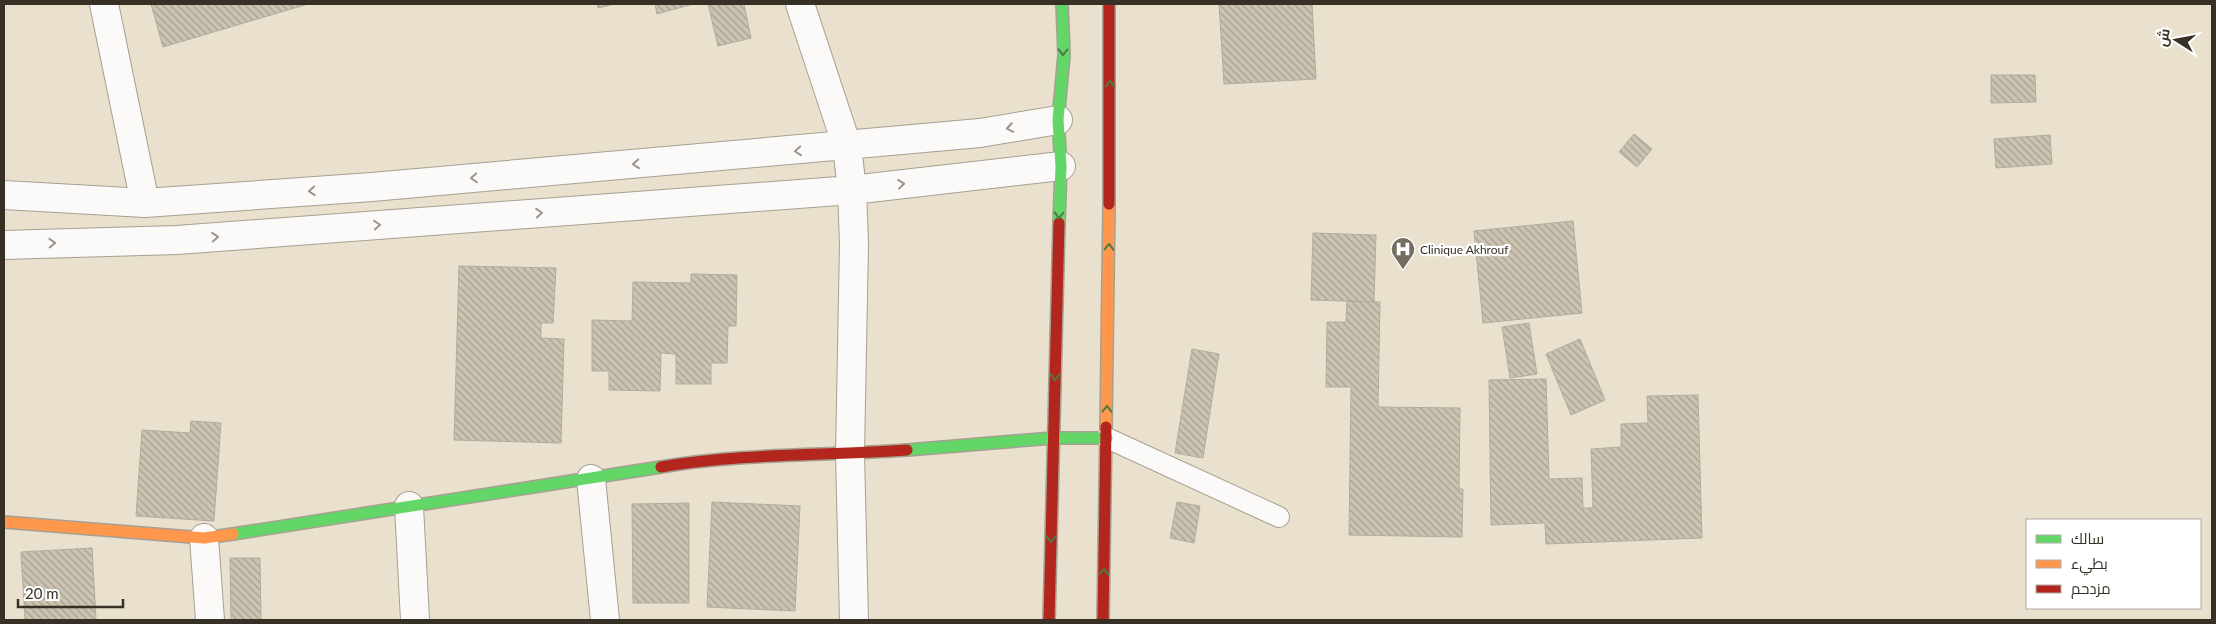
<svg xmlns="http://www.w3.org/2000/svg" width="2216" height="624" viewBox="0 0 2216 624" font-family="Lato,Cairo,sans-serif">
  <defs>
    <pattern id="building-back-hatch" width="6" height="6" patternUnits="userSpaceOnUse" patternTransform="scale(1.25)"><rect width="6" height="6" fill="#ccc3b1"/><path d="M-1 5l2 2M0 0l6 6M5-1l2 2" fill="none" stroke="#a69f90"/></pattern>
  </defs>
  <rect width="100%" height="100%" fill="#e9e0ce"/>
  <path fill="url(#building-back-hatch)" stroke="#b3ac9e" d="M151,4H308L163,47Z
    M597,4H614L598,8Z
    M655,4H693L657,14Z
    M708,4H744L751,38L718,46Z
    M1219,4H1312L1316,79L1224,84Z
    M1991,75H2035L2036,102L1991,103Z
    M1634,134L1652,149L1637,167L1619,152Z
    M2050,135L2052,164L1996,168L1994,139Z
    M1573,221L1582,313L1483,323L1474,231Z
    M1313,233L1376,235L1374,302L1311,300Z
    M459,266L556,268L553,323H541V338L564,339L561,443L454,440Z
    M691,274L737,275L736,326H728L727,363H711V384H676V354L661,353L660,391L609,390V371H592V320L632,321L633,282L691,283Z
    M1347,301L1380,302L1378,407L1460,408L1459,489H1463L1462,537L1349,535L1351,387H1326L1327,322H1346Z
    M1529,323L1537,374L1510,378L1502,327Z
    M1580,339L1605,400L1571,415L1546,354Z
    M1192,349L1219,354L1203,458L1175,453Z
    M1546,379L1549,479L1582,478L1583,508H1593L1591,449L1621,447V424L1648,423L1647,396L1698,395L1702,538L1546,544L1545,523L1491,525L1489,380Z
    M191,421L221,423L214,521L136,516L142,430L190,433Z
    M712,502L800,506L795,611L707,607Z
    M1177,502L1200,506L1194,543L1170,538Z
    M689,503V603H633L632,504Z
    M92,548L96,620H25L21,552Z
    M230,558H260L261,620H231Z"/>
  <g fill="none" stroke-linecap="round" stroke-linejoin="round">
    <g stroke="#a6a092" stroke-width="22">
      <path id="lane" d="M1107,438L1279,517"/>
    </g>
    <g stroke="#a6a092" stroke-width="30">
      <path id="street" d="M104,4L145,203
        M800,4L847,146L852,190L854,244L850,454L854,620
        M4,195L145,203L372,187L980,133L1058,120
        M4,245L177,240L852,190L1061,166
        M591,479L605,620
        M409,506L415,620
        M204,538L210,620"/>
    </g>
    <g stroke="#a6a092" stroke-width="14">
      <path id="fast" d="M1059,223L1061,166L1058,120L1064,55L1062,4
        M907,450L1053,438H1107
        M233,534L661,467"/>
    </g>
    <g stroke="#a6a092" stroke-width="14">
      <path id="slow" d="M1106,427L1109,204
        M4,522L204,538L233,534"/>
    </g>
    <g stroke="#a6a092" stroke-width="14">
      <path id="jam" d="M1109,204V4
        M661,467C742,453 825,456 907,450
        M1049,620L1059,223
        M1103,620L1106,427"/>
    </g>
    <use href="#lane" stroke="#fcfaf8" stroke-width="20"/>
    <use href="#street" stroke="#fcfaf8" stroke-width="28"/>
    <use href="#fast" stroke="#63d668" stroke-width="11"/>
    <use href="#slow" stroke="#ff974d" stroke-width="11"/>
    <use href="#jam" stroke="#b3261e" stroke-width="11"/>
  </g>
  <defs><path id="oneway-chevron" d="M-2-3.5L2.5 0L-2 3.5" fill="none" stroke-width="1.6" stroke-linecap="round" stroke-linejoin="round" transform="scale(1.25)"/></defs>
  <g stroke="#4b7b43">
    <use href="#oneway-chevron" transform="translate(1063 52) rotate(91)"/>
    <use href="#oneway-chevron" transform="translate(1110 84) rotate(-91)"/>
    <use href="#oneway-chevron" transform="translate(1059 215) rotate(92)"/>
    <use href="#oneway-chevron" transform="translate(1109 247) rotate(-89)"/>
    <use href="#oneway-chevron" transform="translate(1055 377) rotate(92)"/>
    <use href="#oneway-chevron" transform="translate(1107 409) rotate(-89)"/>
    <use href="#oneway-chevron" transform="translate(1051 539) rotate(91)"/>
    <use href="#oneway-chevron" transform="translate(1104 572) rotate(-89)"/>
  </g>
  <g stroke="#9a958e">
    <use href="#oneway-chevron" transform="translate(1010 128) rotate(170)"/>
    <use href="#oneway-chevron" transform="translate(798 151) rotate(175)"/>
    <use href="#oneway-chevron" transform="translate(636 164) rotate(175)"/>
    <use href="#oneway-chevron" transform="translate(474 178) rotate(175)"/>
    <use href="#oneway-chevron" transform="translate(901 184) rotate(-6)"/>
    <use href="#oneway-chevron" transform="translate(312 191) rotate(176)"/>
    <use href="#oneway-chevron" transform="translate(539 213) rotate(-4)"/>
    <use href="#oneway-chevron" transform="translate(377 225) rotate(-4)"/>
    <use href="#oneway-chevron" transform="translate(215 237) rotate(-4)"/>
    <use href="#oneway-chevron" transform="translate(52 243) rotate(-2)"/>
  </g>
  <defs>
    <g id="hospital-pin" transform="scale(1.25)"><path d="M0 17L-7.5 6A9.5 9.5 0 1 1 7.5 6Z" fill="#756e60" stroke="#fff"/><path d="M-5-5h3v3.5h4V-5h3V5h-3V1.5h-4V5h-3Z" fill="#fff"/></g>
  </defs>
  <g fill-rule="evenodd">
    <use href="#hospital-pin" x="1403" y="249"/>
  </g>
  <g text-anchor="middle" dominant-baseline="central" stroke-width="4.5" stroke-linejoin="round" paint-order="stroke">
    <g font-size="12" fill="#373024" stroke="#fff" text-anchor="start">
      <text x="1420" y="249">Clinique Akhrouf</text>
    </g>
  </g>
  <rect width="2216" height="624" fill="none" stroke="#373024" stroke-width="10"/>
  <rect x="2026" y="519" width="175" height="90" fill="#ffffff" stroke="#afaca7"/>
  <rect x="2036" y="535" width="25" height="8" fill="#63d668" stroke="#afaca7"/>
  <text x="2071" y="544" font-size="15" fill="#373024">سالك</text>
  <rect x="2036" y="560" width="25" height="8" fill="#ff974d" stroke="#afaca7"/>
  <text x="2071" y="569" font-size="15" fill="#373024">بطيء</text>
  <rect x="2036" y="585" width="25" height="8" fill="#b3261e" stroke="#afaca7"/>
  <text x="2071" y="594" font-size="15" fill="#373024">مزدحم</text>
  <g transform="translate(2176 40) rotate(281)" stroke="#ffffff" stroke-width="4" paint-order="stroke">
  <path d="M0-4L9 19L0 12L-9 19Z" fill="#373024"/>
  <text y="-8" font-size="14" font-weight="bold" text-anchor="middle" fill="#373024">ش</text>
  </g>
  <path d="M18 599v8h105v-8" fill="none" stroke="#373024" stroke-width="2.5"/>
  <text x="25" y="599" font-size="15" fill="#373024" stroke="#ffffff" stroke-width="4" paint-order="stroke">20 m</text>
</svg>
